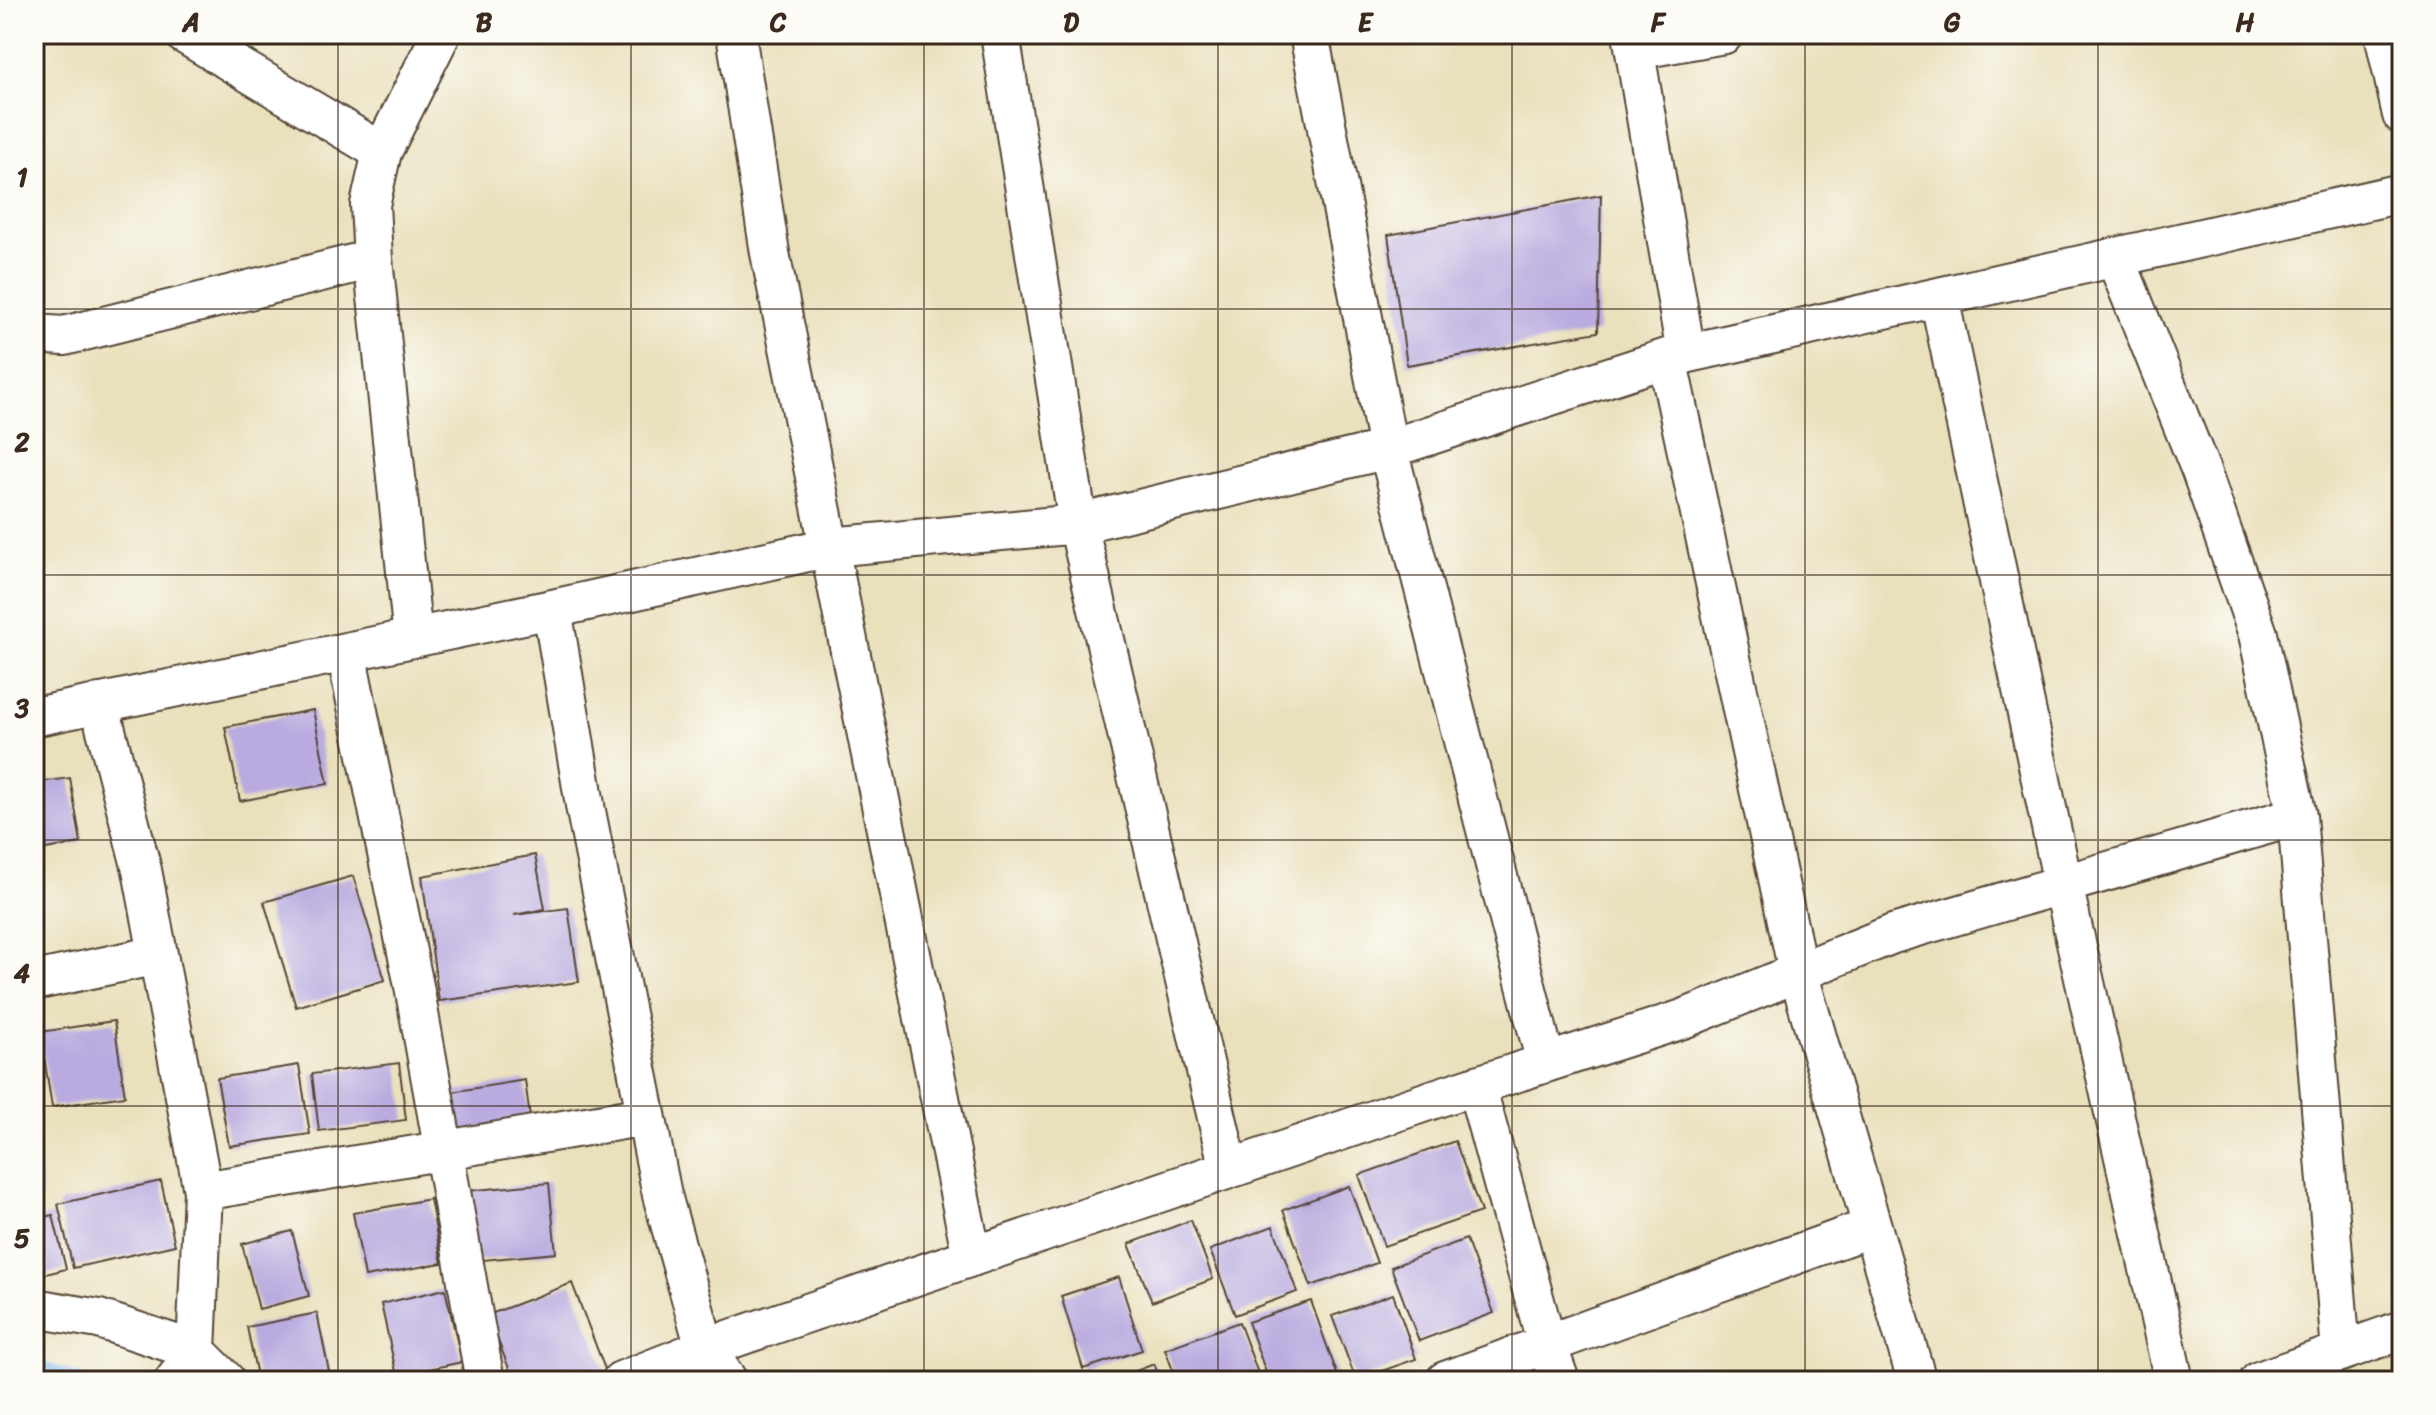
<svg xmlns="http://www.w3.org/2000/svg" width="2436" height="1415" viewBox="0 0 2436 1415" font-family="Sriracha,sans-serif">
  <rect width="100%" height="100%" fill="#fdfcf7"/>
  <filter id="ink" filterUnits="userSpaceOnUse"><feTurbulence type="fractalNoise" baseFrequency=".0125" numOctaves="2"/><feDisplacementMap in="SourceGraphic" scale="16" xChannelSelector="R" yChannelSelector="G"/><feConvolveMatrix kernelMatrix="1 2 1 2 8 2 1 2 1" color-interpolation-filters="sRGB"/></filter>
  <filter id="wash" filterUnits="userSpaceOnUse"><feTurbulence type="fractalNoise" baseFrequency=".006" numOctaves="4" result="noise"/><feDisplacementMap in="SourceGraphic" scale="32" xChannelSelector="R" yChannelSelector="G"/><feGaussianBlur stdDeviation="1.8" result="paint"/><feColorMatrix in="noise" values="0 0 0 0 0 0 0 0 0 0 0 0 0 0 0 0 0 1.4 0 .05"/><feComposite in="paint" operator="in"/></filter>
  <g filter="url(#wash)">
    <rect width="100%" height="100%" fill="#e9e0bc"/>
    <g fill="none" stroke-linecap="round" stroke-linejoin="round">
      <path stroke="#79b8ec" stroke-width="12" d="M34,1365L81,1381"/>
    </g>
    <g id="blocks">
      <path fill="#b9abdf" d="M1601,195L1598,332L1407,365L1388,235Z
        M313,710L328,784L240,801L225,727Z
        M70,778L81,843L34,851V783Z
        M535,855L545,909L514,915L568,908L579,982L439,1001L422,876Z
        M353,876L385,980L296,1007L264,902Z
        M114,1021L125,1096L52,1107L40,1032Z
        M399,1063L406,1120L319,1131L312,1074Z
        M299,1065L310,1134L229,1146L217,1078Z
        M525,1080L531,1125L458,1136L451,1092Z
        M34,1139H38L41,1200L34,1201Z
        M1455,1141L1481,1212L1384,1246L1359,1175Z
        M161,1181L175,1245L73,1268L58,1204Z
        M549,1183L556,1253L473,1261L466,1191Z
        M1349,1186L1377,1263L1311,1286L1283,1210Z
        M430,1199L442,1263L365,1277L353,1213Z
        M53,1215L66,1269L34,1277V1219Z
        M1191,1220L1213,1279L1152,1302L1129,1244Z
        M1273,1226L1297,1292L1235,1315L1210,1250Z
        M292,1231L309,1296L259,1309L242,1244Z
        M1466,1239L1494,1313L1419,1341L1391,1267Z
        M1119,1277L1142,1350L1083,1369L1061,1296Z
        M572,1283L606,1372L582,1381H514L488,1315Z
        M445,1289L462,1362L397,1376L381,1304Z
        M1393,1294L1416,1359L1356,1380L1332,1316Z
        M1311,1301L1337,1374L1318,1381H1269L1248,1322Z
        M317,1313L331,1381H258L247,1327Z
        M1239,1322L1259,1376L1247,1381H1177L1165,1349Z
        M1154,1364L1161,1381H1110Z"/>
    </g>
  </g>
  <g filter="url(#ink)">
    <use href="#blocks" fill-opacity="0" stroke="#554536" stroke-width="2"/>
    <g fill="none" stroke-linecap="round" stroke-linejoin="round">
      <g stroke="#554536" stroke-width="42">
        <path id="street" d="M184,34L382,152
          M736,34L770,253L972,1257
          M1000,34L1078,524L1229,1169
          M1309,34L1388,449L1546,1063
          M1632,34L1686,354
          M2384,34L2402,115
          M1635,50L1724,34
          M1939,297L2063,884L2174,1381
          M34,334L64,336L373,259
          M1667,358L1798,972L1917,1381
          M552,609L586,811L662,1195L705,1348L728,1381
          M413,638L373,259L370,205L382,152L441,34
          M346,652L414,986L485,1381
          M99,703L142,870L203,1191L196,1351L174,1381
          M34,717L552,609L830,547L1078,524L1388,449L1667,358L2402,193
          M2297,816L2341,1352
          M34,981L158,955
          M1476,1085L1547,1345L1560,1381
          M203,1191L646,1116
          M34,1308L99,1319L196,1351L226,1381
          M621,1381L705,1348L1443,1096L1683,1019L1893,934L2297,816L2258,634L2201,471L2115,257
          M1445,1381L1872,1227
          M2259,1381L2402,1330"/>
      </g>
      <use href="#street" stroke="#fff" stroke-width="38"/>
    </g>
  </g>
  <path fill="none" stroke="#3b2a1e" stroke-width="2" stroke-opacity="0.55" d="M338,34V1381M631,34V1381M924,34V1381M1218,34V1381M1512,34V1381M1805,34V1381M2098,34V1381M34,309H2402M34,575H2402M34,840H2402M34,1106H2402"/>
  <rect width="2436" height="1415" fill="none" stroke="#fdfcf7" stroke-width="88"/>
  <rect x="44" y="44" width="2348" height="1327" fill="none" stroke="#3b2a1e" stroke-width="3"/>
  <g font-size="26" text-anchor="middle" font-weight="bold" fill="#3b2a1e">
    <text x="191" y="31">A</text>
    <text x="484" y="31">B</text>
    <text x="778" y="31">C</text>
    <text x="1071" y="31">D</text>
    <text x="1365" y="31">E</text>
    <text x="1658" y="31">F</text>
    <text x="1952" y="31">G</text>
    <text x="2245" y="31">H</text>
    <text x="22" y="186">1</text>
    <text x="22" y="451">2</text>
    <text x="22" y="717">3</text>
    <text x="22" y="982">4</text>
    <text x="22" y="1247">5</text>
  </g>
</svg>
